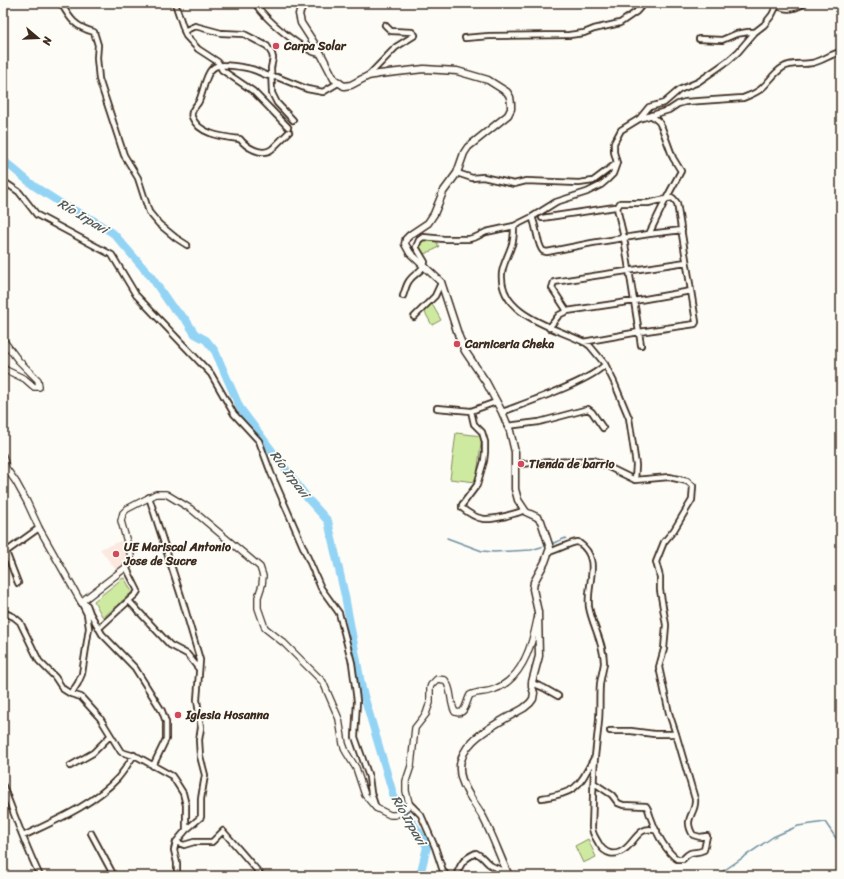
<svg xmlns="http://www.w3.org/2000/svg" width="844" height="879" viewBox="0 0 844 879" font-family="Sriracha,sans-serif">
  <rect width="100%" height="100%" fill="#fdfcf7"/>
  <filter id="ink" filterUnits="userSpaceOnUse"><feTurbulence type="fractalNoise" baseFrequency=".025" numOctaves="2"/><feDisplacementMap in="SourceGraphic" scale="8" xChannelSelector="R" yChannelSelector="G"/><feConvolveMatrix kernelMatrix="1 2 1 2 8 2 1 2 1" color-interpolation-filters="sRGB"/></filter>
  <g filter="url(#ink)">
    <path fill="#fbe9e0" d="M123,540L130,560L116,570L100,549Z"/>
    <path fill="#ceeaa0" stroke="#848a5f" d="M423,240L436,241L439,247L436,248V249L424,254L419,245Z
      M432,304L441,320L432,325L423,309Z
      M456,433L482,436L476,482L450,479Z
      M123,578L125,579L132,592L104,617L102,616L94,601Z
      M588,839L596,857L583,863L575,846Z"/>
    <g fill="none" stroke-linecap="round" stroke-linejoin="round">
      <path stroke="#70909f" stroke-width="1.5" d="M447,538L482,551L494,552L531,550L548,545
        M551,544L566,538
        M716,876L773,837L798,826L825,822L838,841L841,838"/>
      <path stroke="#93d4f5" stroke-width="8" d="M3,160L34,186L62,204L93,220L114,234L152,278L172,307L186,320L195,334L206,340L215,351L240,408L308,499L328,521L345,596L362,689L394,797L419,832L427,847L421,871V876"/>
      <g stroke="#3b2a1e" stroke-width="8">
        <path id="minor" d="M61,3C70,19 75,27 94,32L98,45L97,58L99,79L124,155L138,178L149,212L159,224L176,238L187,245
          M175,3L186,36L198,49L218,62L222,70L253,91L288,127
          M255,3C265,19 303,52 321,54
          M775,3C784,12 795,9 805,3
          M184,31L195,26L221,33L244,34L267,46L272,54L273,58L271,68L272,93L277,103L293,120
          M465,38L489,36L569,35L584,33L594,29L620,23L636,12L644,3
          M699,39L722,40L736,34L748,32H755
          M368,76L396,47L415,35L412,32L391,31L385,25
          M640,118L649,107L664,103L679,90L698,82L728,61L738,52L755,32L764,25L772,15L777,5
          M289,132L272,149C262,157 246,147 240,139C224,137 199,135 192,117C190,112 195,107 198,103C204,93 205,69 217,66C223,64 244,67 251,69C260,71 267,78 277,77L307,89L323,92L338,83
          M457,173L472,178L483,177L514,184L526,181L579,183L593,181L617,163
          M3,181L19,192L37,215L112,255L136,295L211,374L234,414L259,441L271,473L321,588L339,613L352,663L357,701L355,737L369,777L371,793L376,808
          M532,217C537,227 537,245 543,251L547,252L592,243L649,234L666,199L673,198L677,203L696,322L695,324L639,332L583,342
          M542,218L615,207L617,208
          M514,226C514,233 514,241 511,247C508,256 503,264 502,273C498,316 557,328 586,343L590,346L605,364L614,382L629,418L636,465L635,480
          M649,234L682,230
          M403,296C405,291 406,285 409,281C414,273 423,272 425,262L416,247L419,240L423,237L444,239H469L476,237L486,232L514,226L532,217L556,202L587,192L601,185L608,179L613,174L617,163L614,152V143L621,130L639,119L669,110L678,104L685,102L743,98C750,95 757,93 762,88C769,82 774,73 782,68C791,62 802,65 812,63C823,61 830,54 841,52
          M567,311L552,288L554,282L686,262
          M414,317L435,296L441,283
          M549,328L559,315L567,311L634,301L691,291
          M641,345L624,238L617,208L620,203H648L666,199L681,171L673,158L662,128L659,122L651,115
          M437,408L471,411L496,402
          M471,411L474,424L482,432L485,442V452L484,461L477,485L462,505V508C478,521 486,521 506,516C512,514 519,513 524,510
          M502,412C523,404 594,380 605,364
          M507,426L539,422L588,409L592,412L603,428
          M515,464L594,460L635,480L669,477L687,481L693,486L692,500L674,530L664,542L656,562L660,577V590L666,625L664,649L659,667L669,713L676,734L695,799C697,814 682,817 693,835L700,837L707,836L704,850C694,855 693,848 683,859H677C665,850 656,832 651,818C649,814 649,809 646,806L623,805L618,803L612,795L594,783
          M149,497L182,599L200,660L197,700L201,728L199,740L200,756L205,775L201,799V817L186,830
          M6,552L18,583
          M549,552C557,550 571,542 578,542C603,559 586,583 589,607C592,625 604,643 604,663C603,670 601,677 600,684C599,696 600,708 599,720C598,733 596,745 595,757C593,780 593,804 592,827C592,834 596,838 599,844C605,854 615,857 625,849C636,841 639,824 657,831
          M3,554L39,528
          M129,601L170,645L187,654L199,669
          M81,602L87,605L90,613L102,634L135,668L162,711L166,722V739L153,766
          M3,612L14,617L20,622L39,661L55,677L63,689L71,694L81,697L100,718L121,752L138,757L172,776L176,782L183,793L186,805V830L176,842L174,850L177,863V876
          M99,628L136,594L138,591L126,567
          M532,683L544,688L558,696
          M71,694L78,683L82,674L89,628L87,614L81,602
          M610,731H631L654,734H676
          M70,766L93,753L110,736
          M3,786C15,816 26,847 40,876
          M542,798C577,792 578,788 594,758
          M409,803L421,815L435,847L443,871L447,876
          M91,833L114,876
          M23,836C56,820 93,805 118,778C124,771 129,763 134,755
          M176,842L184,845L194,842H212L223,831L262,876
          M456,876C461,863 463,859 476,853C484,857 483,859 489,864C496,870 501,867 505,876"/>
      </g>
      <g stroke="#3b2a1e" stroke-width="8">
        <path id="tertiary" d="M3,340L18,360L38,380L39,387H34L25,379L6,370L3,367
          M3,456L6,468L16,482L27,502L39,528L81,602L129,565L131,562V556L121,521L123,513L127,509L156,494H166L191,509L260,567L263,576L262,585L258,597V608L265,628L284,643L323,682L339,719L343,744L346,752L356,768L365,795L376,808L390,815H395L399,813L407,807L409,803L406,791V781L411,766L415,728L426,714L428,708L430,703V688L431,685L437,679L445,680C453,690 449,702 455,712C466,716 466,701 470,695C478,691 487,693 495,689C522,679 532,646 537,620"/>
      </g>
      <g stroke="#3b2a1e" stroke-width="9">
        <path id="secondary" d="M309,3L303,6L299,14L301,23L321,54L334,79L341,84L344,86L351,85L368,76L379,74L424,69L457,71L488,80L507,92L510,97L511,104V109L508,115L468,147L464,153L457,173L443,192L434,214L428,223L410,235L406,239L405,244L410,253L441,282L459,337L465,351L486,382L502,412L510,431L515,452V489L518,500L526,512L537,517L541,521L550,548L545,562L534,582L533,589L538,612L539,656L532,682V687L534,693L533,699L530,703L524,708C499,723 449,743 462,780C466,793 476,805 483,817C493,836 500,857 509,876"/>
      </g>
      <use href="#minor" stroke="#fdfcf7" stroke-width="4.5"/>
      <use href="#tertiary" stroke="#fdfcf7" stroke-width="5.5"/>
      <use href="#secondary" stroke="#fdfcf7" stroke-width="6"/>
    </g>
  </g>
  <g fill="#d1495b" stroke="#fdfcf7" stroke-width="1.5">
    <circle cx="276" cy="46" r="4"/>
    <circle cx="457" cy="344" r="4"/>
    <circle cx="521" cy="464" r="4"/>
    <circle cx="116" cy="554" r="4"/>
    <circle cx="178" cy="715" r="4"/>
  </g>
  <g text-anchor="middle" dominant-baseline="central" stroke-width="3.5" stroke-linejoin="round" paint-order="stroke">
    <g font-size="12" font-weight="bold" fill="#3b2a1e" stroke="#fdfcf7" text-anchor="start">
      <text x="284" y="46">Carpa Solar</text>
      <text x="465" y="344">Carniceria Cheka</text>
      <text x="529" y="464">Tienda de barrio</text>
      <text x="124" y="547">UE Mariscal Antonio<tspan x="124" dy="14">Jose de Sucre</tspan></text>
      <text x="186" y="715">Iglesia Hosanna</text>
    </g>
    <g font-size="13" font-style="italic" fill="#555d5e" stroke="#fdfcf7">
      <text transform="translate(83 216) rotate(31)">Río Irpavi</text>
      <text transform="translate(290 474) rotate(53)">Río Irpavi</text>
      <text transform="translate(409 820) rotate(60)">Río Irpavi</text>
    </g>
  </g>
  <rect width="844" height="879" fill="none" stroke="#fdfcf7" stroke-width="16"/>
  <rect x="8" y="8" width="828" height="863" fill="none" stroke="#3b2a1e" stroke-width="1.5" filter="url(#ink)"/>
  <g transform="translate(38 38) rotate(109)" stroke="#fdfcf7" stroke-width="3" paint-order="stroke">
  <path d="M0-3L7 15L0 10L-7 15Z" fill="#3b2a1e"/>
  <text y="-6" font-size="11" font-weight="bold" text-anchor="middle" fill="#3b2a1e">N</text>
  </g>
</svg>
